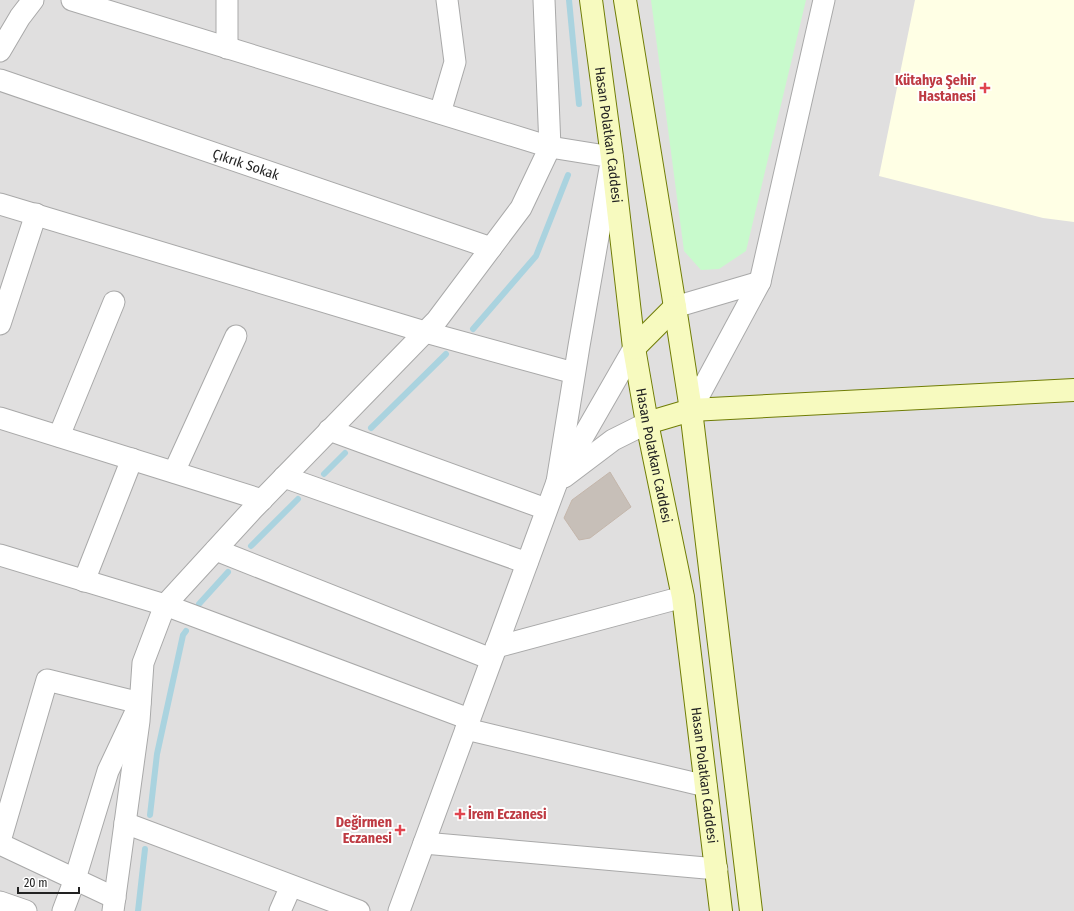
<svg xmlns="http://www.w3.org/2000/svg" width="1074" height="911" viewBox="0 0 1074 911" font-family="'Fira Sans Condensed',sans-serif">
  <rect width="100%" height="100%" fill="#f2efe9"/>
  <path fill="#e0dfdf" d="M0,0H1074V911H0Z"/>
  <path fill="#ffffe5" d="M915,0H1074V222L1043,218L879,176Z"/>
  <path fill="#c8facc" d="M651,0H806L746,251L719,269L701,270L684,251Z"/>
  <g fill="none" stroke-linecap="round" stroke-linejoin="round">
    <path stroke="#aad3df" stroke-width="6" d="M569,0L579,104
      M473,329L536,256L568,175
      M371,428L446,354
      M324,474L345,453
      M251,546L298,499
      M199,604L228,572
      M150,815L157,754L183,635L186,631
      M138,911L145,849"/>
  </g>
  <path fill="#c7bfb8" stroke="#c4b6ab" d="M610,472L631,507L590,538L579,540L564,518L572,500Z"/>
  <g fill="none" stroke-linecap="round" stroke-linejoin="round">
    <g stroke="#a9a9a9" stroke-width="23">
      <g id="street">
        <path d="M72,0L550,147L612,157L579,346L557,482"/>
        <path d="M227,0V48"/>
        <path d="M0,51L20,17L33,0"/>
        <path id="s1" d="M0,80L491,248"/>
        <path d="M440,113L455,62L447,0"/>
        <path d="M0,204L425,332L574,373"/>
        <path d="M675,307L760,282"/>
        <path d="M0,324L36,214"/>
        <path d="M691,410L760,282L824,0"/>
        <path d="M0,418L262,500"/>
        <path d="M329,430L546,509"/>
        <path d="M59,436L114,302"/>
        <path d="M174,472L236,336"/>
        <path d="M284,477L527,563"/>
        <path d="M564,477L613,440L647,423"/>
        <path d="M216,550L491,659"/>
        <path d="M0,555L165,605L469,719"/>
        <path d="M84,581L132,459"/>
        <path d="M496,647L683,597"/>
        <path d="M466,729L706,786"/>
        <path d="M125,823L359,911"/>
        <path d="M0,841L47,680L140,703L108,771L75,879L63,911"/>
        <path d="M424,843L717,869"/>
        <path d="M0,844L115,898"/>
        <path d="M0,902L26,911"/>
        <path d="M113,911L139,721L143,663L165,605L253,509L437,320L521,208L550,147L544,0"/>
        <path d="M280,911L291,886"/>
        <path d="M399,911L557,482L634,348"/>
      </g>
    </g>
    <g stroke="#707d05" stroke-width="24">
      <g id="secondary">
        <path id="s2" d="M591,0L612,157L634,348L647,423L683,597L721,911"/>
        <path d="M625,0L675,307L691,410L751,911"/>
        <path d="M634,348L675,307"/>
        <path d="M647,423L691,410L1074,390"/>
      </g>
    </g>
    <use href="#street" stroke="#fff" stroke-width="21"/>
    <use href="#secondary" stroke="#f7fabf" stroke-width="22"/>
  </g>
  <g fill="#e0444e" stroke="#fff" stroke-width="1.5">
    <path d="M983 82h4v4h4v4h-4v4h-4v-4h-4v-4h4z"/>
    <path d="M458 808h4v4h4v4h-4v4h-4v-4h-4v-4h4z"/>
    <path d="M398 824h4v4h4v4h-4v4h-4v-4h-4v-4h4z"/>
  </g>
  <g text-anchor="middle" dominant-baseline="central" stroke-width="4" stroke-linejoin="round" paint-order="stroke">
    <g font-size="14" font-weight="bold" fill="#be3a42" stroke="#fff" text-anchor="end">
      <text x="976" y="80">Kütahya Şehir<tspan x="976" dy="16">Hastanesi</tspan></text>
      <text x="468" y="814" text-anchor="start">İrem Eczanesi</text>
      <text x="392" y="822">Değirmen<tspan x="392" dy="16">Eczanesi</tspan></text>
    </g>
    <g font-size="14" fill="#222" stroke="#fff">
      <text stroke="none"><textPath href="#s2" startOffset="136">Hasan Polatkan Caddesi</textPath></text>
      <text stroke="none"><textPath href="#s1" startOffset="260">Çıkrık Sokak</textPath></text>
      <text stroke="none"><textPath href="#s2" startOffset="460">Hasan Polatkan Caddesi</textPath></text>
      <text stroke="none"><textPath href="#s2" startOffset="784">Hasan Polatkan Caddesi</textPath></text>
    </g>
  </g>
  <path d="M18 887v6h61v-6" fill="none" stroke="#222222" stroke-width="2"/>
  <text x="24" y="887" font-size="12" fill="#222222" stroke="#ffffff" stroke-width="3" paint-order="stroke">20 m</text>
</svg>
